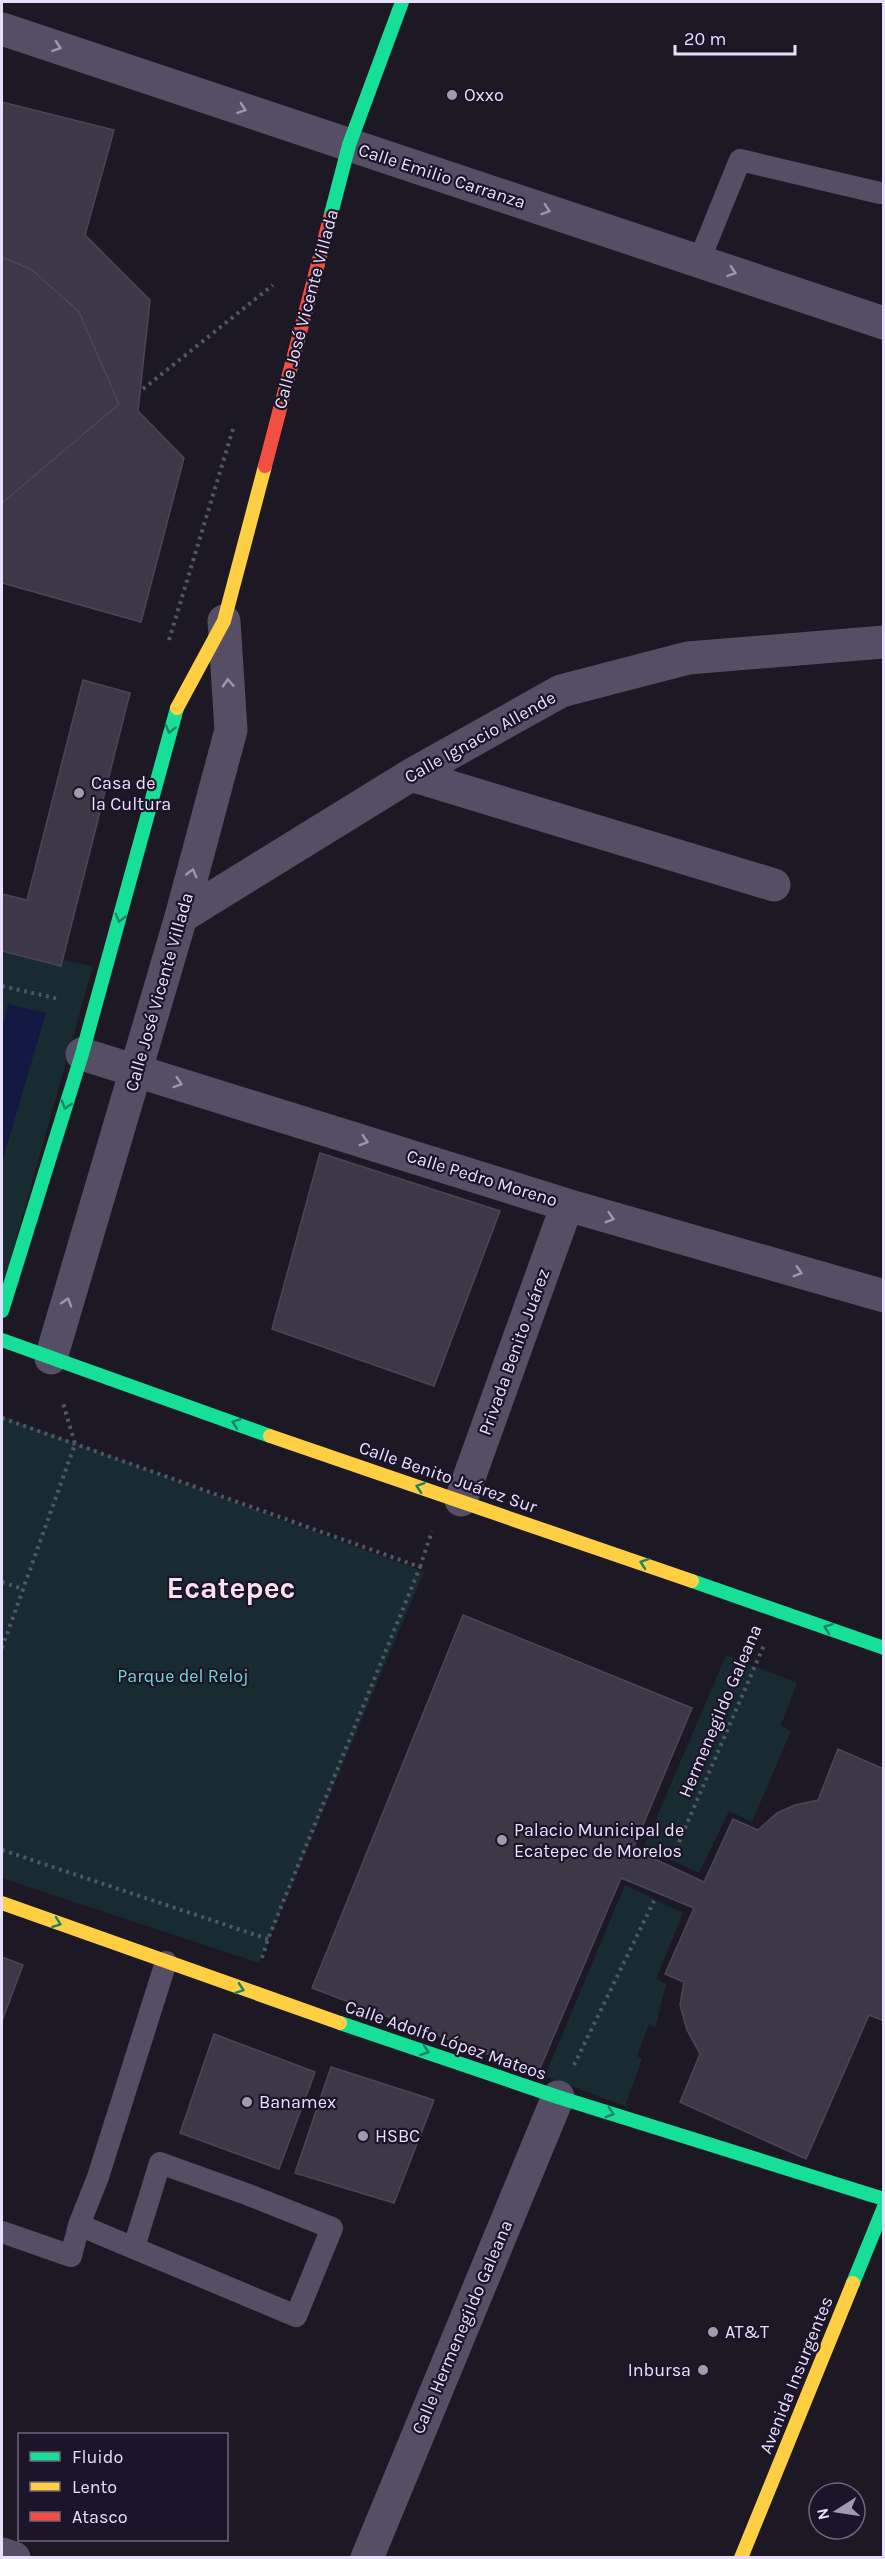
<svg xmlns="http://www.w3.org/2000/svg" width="885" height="2559" viewBox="0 0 885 2559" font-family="Karla,sans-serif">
  <rect width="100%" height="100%" fill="#1d1924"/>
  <path fill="#182b31" d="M2,949L93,966L2,1289Z
    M2,1416L424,1572L259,1963L2,1878Z
    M726,1655L797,1683L781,1725L791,1731L752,1822L729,1811L699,1873L644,1847Z
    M625,1885L683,1913L656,1979L666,1984L655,2028L649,2024L637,2056L642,2059L625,2106L545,2076Z"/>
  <path fill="#121942" d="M8,1004L46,1013L2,1162V1028Z"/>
  <path fill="#3d3845" stroke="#4b4556" stroke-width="1.5" d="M2,102L114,130L85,235L150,300L138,411L184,458L141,622L2,583V503L119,404L79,312L32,270L2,257Z
    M2,257L32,270L79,312L119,404L2,503Z
    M83,680L130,693L61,966L2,951V894L27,900Z
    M320,1153L500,1211L434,1386L272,1329Z
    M463,1615L692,1708L633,1849L704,1882L733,1819L758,1830L777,1813L795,1805L818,1800L838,1749L884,1769V2021L869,2015L806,2159L680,2102L700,2054L687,2030L680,2005L684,1982L665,1974L694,1908L621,1878L538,2073L312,1988Z
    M2,1957L23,1965L2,2021Z
    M214,2034L315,2072L279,2169L180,2133Z
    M331,2067L434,2100L394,2203L295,2173Z"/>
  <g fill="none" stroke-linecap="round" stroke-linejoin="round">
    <path stroke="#4f5665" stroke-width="4" stroke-dasharray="3 4.5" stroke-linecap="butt" d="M143,389L273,285
      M169,640L233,429
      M2,986L59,999
      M2,1418L420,1567L268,1939L262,1958
      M420,1567L432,1531
      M2,1582L23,1589
      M2,1648L75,1444L63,1403
      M2,1850L268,1939
      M673,1856L764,1645
      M574,2065L654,1901"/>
    <path stroke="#544f64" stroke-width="22" d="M699,261L740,160L880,193
      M2,2232L71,2256L79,2225
      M134,2247L160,2163L249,2195L332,2228L296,2316L79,2225L98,2177L166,1962"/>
    <path stroke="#544f64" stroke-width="33" d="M2,29L884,323
      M411,775L774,885
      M181,917L411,775L561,691L688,658L884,642
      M82,1054L567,1205L884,1296
      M51,1358L181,917L231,730L224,621
      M461,1500L567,1205
      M2,2554L14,2558
      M367,2558L558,2097"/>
    <path stroke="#16e098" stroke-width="14" d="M330,218L349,145L402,2
      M2,1311L82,1054L177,708
      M2,1340L270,1436
      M692,1581L884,1648
      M340,2023L558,2097L884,2199
      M853,2283L884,2207"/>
    <path stroke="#ffcf43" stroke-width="14" d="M177,708L224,621L265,466
      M270,1436L692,1581
      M2,1903L340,2023
      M741,2558L853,2283"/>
    <path stroke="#f24e42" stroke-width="14" d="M265,466L330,218"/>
  </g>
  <defs><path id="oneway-chevron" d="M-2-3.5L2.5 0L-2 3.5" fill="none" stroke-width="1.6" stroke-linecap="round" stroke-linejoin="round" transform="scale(1.5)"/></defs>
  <g stroke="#9e97b0">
    <use href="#oneway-chevron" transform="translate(57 47) rotate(19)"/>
    <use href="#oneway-chevron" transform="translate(242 109) rotate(19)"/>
    <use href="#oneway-chevron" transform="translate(546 210) rotate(18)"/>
    <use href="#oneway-chevron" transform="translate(732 272) rotate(19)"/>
    <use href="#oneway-chevron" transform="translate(228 683) rotate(-93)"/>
    <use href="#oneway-chevron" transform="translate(192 873) rotate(-75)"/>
    <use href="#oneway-chevron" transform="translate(178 1083) rotate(17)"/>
    <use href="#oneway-chevron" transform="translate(364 1141) rotate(17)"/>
    <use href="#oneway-chevron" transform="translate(610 1218) rotate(16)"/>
    <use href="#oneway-chevron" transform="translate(798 1272) rotate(16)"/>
    <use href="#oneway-chevron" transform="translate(67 1302) rotate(-73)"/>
  </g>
  <g stroke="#198466">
    <use href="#oneway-chevron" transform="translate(170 729) rotate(105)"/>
    <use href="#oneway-chevron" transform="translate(120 918) rotate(105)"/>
    <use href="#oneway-chevron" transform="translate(66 1105) rotate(107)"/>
    <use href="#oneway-chevron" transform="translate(236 1423) rotate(-161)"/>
    <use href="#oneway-chevron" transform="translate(420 1487) rotate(-161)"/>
    <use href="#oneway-chevron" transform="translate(644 1563) rotate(-161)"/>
    <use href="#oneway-chevron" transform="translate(828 1628) rotate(-160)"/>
    <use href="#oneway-chevron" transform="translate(57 1923) rotate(20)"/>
    <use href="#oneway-chevron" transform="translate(240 1989) rotate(19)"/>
    <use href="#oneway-chevron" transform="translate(425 2051) rotate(19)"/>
    <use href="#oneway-chevron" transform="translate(610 2113) rotate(17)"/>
  </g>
  <g fill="#a19ab0" stroke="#1c1429" stroke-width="2">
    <circle cx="452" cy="95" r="6"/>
    <circle cx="79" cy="793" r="6"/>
    <circle cx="502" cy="1840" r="6"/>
    <circle cx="247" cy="2102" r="6"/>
    <circle cx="363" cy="2136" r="6"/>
    <circle cx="713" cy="2332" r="6"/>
    <circle cx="703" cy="2370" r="6"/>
  </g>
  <g text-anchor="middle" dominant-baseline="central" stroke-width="4.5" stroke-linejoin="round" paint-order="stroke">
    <g font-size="18" fill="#e8dffc" stroke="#1c1429" text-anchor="start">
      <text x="464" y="95">Oxxo</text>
      <text x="91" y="783">Casa de<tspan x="91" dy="21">la Cultura</tspan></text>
      <text x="514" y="1830">Palacio Municipal de<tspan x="514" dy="21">Ecatepec de Morelos</tspan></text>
      <text x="259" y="2102">Banamex</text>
      <text x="375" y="2136">HSBC</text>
      <text x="725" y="2332">AT&amp;T</text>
      <text x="691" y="2370" text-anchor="end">Inbursa</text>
    </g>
    <g font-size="18" fill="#e8dffc" stroke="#1c1429">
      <text transform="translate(442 176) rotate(18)">Calle Emilio Carranza</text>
      <text transform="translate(306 309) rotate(-75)">Calle José Vicente Villada</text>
      <text transform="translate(480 737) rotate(-29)">Calle Ignacio Allende</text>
      <text transform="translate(159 992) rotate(-74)">Calle José Vicente Villada</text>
      <text transform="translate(482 1178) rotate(17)">Calle Pedro Moreno</text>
      <text transform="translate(514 1352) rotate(-70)">Privada Benito Juárez</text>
      <text transform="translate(448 1477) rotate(19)">Calle Benito Juárez Sur</text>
      <text transform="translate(720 1711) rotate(-67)">Hermenegildo Galeana</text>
      <text transform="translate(446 2040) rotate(19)">Calle Adolfo López Mateos</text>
      <text transform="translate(462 2327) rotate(-67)">Calle Hermenegildo Galeana</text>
      <text transform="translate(796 2375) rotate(-68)">Avenida Insurgentes</text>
    </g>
    <g font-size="18" fill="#70d7d2" stroke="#1c1429">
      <text x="183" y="1676">Parque del Reloj</text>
    </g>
    <g font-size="30" font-weight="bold" fill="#fce1ed" stroke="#1c1429">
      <text x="231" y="1588">Ecatepec</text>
    </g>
  </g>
  <rect width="885" height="2559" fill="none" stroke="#e8dffc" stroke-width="6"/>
  <rect x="18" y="2433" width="210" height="108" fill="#1c1429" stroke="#6e657d" stroke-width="1.5"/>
  <rect x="30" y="2452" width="30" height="9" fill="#16e098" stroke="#6e657d" stroke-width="1.5"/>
  <text x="72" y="2463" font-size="18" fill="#e8dffc">Fluido</text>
  <rect x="30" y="2482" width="30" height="9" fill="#ffcf43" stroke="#6e657d" stroke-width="1.5"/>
  <text x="72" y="2493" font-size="18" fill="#e8dffc">Lento</text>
  <rect x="30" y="2512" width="30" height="9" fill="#f24e42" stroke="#6e657d" stroke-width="1.5"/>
  <text x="72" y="2523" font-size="18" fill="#e8dffc">Atasco</text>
  <g transform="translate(837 2511) rotate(258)"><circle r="28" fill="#1c1429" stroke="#6e657d" stroke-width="1.5"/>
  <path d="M0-4.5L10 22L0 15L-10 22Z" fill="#a19ab0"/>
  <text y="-9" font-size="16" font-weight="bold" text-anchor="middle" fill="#e8dffc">N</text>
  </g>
  <path d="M675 45v9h120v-9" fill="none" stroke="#e8dffc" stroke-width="3"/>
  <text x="684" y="45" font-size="18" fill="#e8dffc" stroke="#1c1429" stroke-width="4.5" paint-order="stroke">20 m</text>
</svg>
